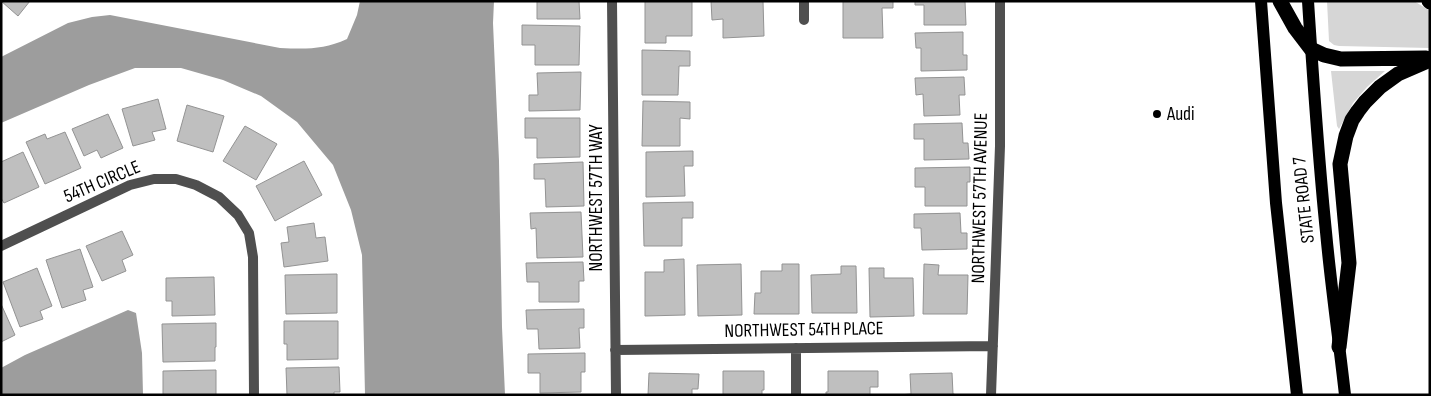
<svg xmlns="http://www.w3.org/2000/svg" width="1431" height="396" viewBox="0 0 1431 396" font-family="'Sofia Sans Condensed',sans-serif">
  <rect width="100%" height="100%" fill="#fff"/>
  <path fill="#d6d6d6" d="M1327,1H1414L1430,11V48L1339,46L1334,45L1329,41Z
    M1331,71H1385L1367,87L1353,103L1339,129L1337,126Z"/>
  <path fill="#9d9d9d" d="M360,1H494L493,23L499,161L502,327L505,395H365L362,255L351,210L333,165L297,122L261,96L223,80L181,68H135L89,85L1,123V57L68,23L92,17L110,15L280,48C305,49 323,50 347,39L357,15Z
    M128,310L136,313L142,353L143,395H1V368L25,355Z"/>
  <path fill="#bfbfbf" stroke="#939393" d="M1,1H30L18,16Z
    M537,1H579L580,19H537Z
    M645,1H692V36H666V43H645Z
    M711,1H763L764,36L723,38V19L712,20Z
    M843,1H893V8H882L883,38H843Z
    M915,1H965L966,25H924V5H915Z
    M522,25L580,26L579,65H535V45H522Z
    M963,32V55H967V70L921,71V48H916L915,33Z
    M642,50L690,51V66H679L678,95H642Z
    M581,72L580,110L529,111V95H538L537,73Z
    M964,77L965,95H959L960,115L924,116L923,94L916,95L915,78Z
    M158,99L166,129L152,132L155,140L133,146L122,109Z
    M643,101L690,102V119L680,118V146H642Z
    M187,105L224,116L213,152L177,141Z
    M108,114L123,148L101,158L97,150L84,156L72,129Z
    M525,118H580V157L537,158V138H525Z
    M962,123L963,143H968L969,159L924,160V139H914V124Z
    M245,126L277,144L256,180L223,161Z
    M65,132L81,168L45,184L26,142L45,134L47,139Z
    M693,151V166H684L685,196L646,197V152Z
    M23,152L39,187L4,203L1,198V162Z
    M304,161L322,195L275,221L256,186Z
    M583,162L584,206L546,207L545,179H534V164Z
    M970,167V182H967V206H925V187H915V168Z
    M693,202V218H682V246H644L643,203Z
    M581,212L583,257L537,258L536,228L531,229L530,213Z
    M960,213L961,233H967V249L922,250L921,228H914V214Z
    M314,223L316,238L325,237L328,261L284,267L281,243L289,242L287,227Z
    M122,231L133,255L122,260L126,271L102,281L86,246Z
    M80,249L93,287L83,290L86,300L62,308L46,260Z
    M684,259L685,315L645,316V272H664V260Z
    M583,262L584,281H579V302H539V282H527L526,263Z
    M741,264L742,315L698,316L697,265Z
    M782,264H799V314H754L755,293H761V271H782Z
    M924,264L939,265L938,275H968L967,314H923Z
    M841,266H856L857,313H812L811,275L841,274Z
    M37,268L52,306L40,311L43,319L20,327L3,282Z
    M869,268H884V278H913L914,316L870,317Z
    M337,274V313L286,314L285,275Z
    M214,277L215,315L172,316V301H166V278Z
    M1,304L15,335L1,342Z
    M584,309V328H579L580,348L539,349L538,329H527L526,310Z
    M284,321H338V359L287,360V344H284Z
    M216,323V347H215V361L163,362L162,324Z
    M585,353V372H581V392L540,393V373H528V354Z
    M339,367L340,392H334V395H287L286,368Z
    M216,370V395H163V371Z
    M723,371H764V390H762V395H723Z
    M828,371H878V387H870V395H826V392H828Z
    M649,373L699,374L698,389H692V395H648Z
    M952,373L953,394L957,395H899L911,394L910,374Z"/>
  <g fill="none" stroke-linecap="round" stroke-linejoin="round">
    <path stroke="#4f4f4f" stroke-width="10" d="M612,1L616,395
      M804,1V20
      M1,246L130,185L154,179H176L196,185L219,197L238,215L249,233L253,257L254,395
      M796,348V395
      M615,350L993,346
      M991,395L1000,146V1"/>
    <path stroke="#000" stroke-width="12" d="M1261,1L1276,203L1297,395
      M1308,1C1313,78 1318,155 1326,232C1331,287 1339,341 1345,395"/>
    <path stroke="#000" stroke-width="15" d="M1280,1L1295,28L1311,49L1324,55L1341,59L1426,58
      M1429,1L1430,2
      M1339,347L1349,263L1340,164L1346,136L1352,120L1358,111L1365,102L1380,87L1398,74L1430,60"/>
  </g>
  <circle fill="#000" stroke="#fff" stroke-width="2" cx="1157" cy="114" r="5"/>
  <g text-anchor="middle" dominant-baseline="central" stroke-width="4" stroke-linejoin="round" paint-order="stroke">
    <g font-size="19" fill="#000" stroke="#fff" text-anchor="start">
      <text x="1167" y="114">Audi</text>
    </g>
    <g font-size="19" fill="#000" stroke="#fff">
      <text transform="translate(102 182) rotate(-23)">54TH CIRCLE</text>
      <text transform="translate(596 198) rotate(-90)">NORTHWEST 57TH WAY</text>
      <text transform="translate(980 198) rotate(-89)">NORTHWEST 57TH AVENUE</text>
      <text transform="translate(1304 200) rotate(-96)">STATE ROAD 7</text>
      <text transform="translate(804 330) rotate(-1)">NORTHWEST 54TH PLACE</text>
    </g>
  </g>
  <rect width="1431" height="396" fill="none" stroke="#000000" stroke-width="5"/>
</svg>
